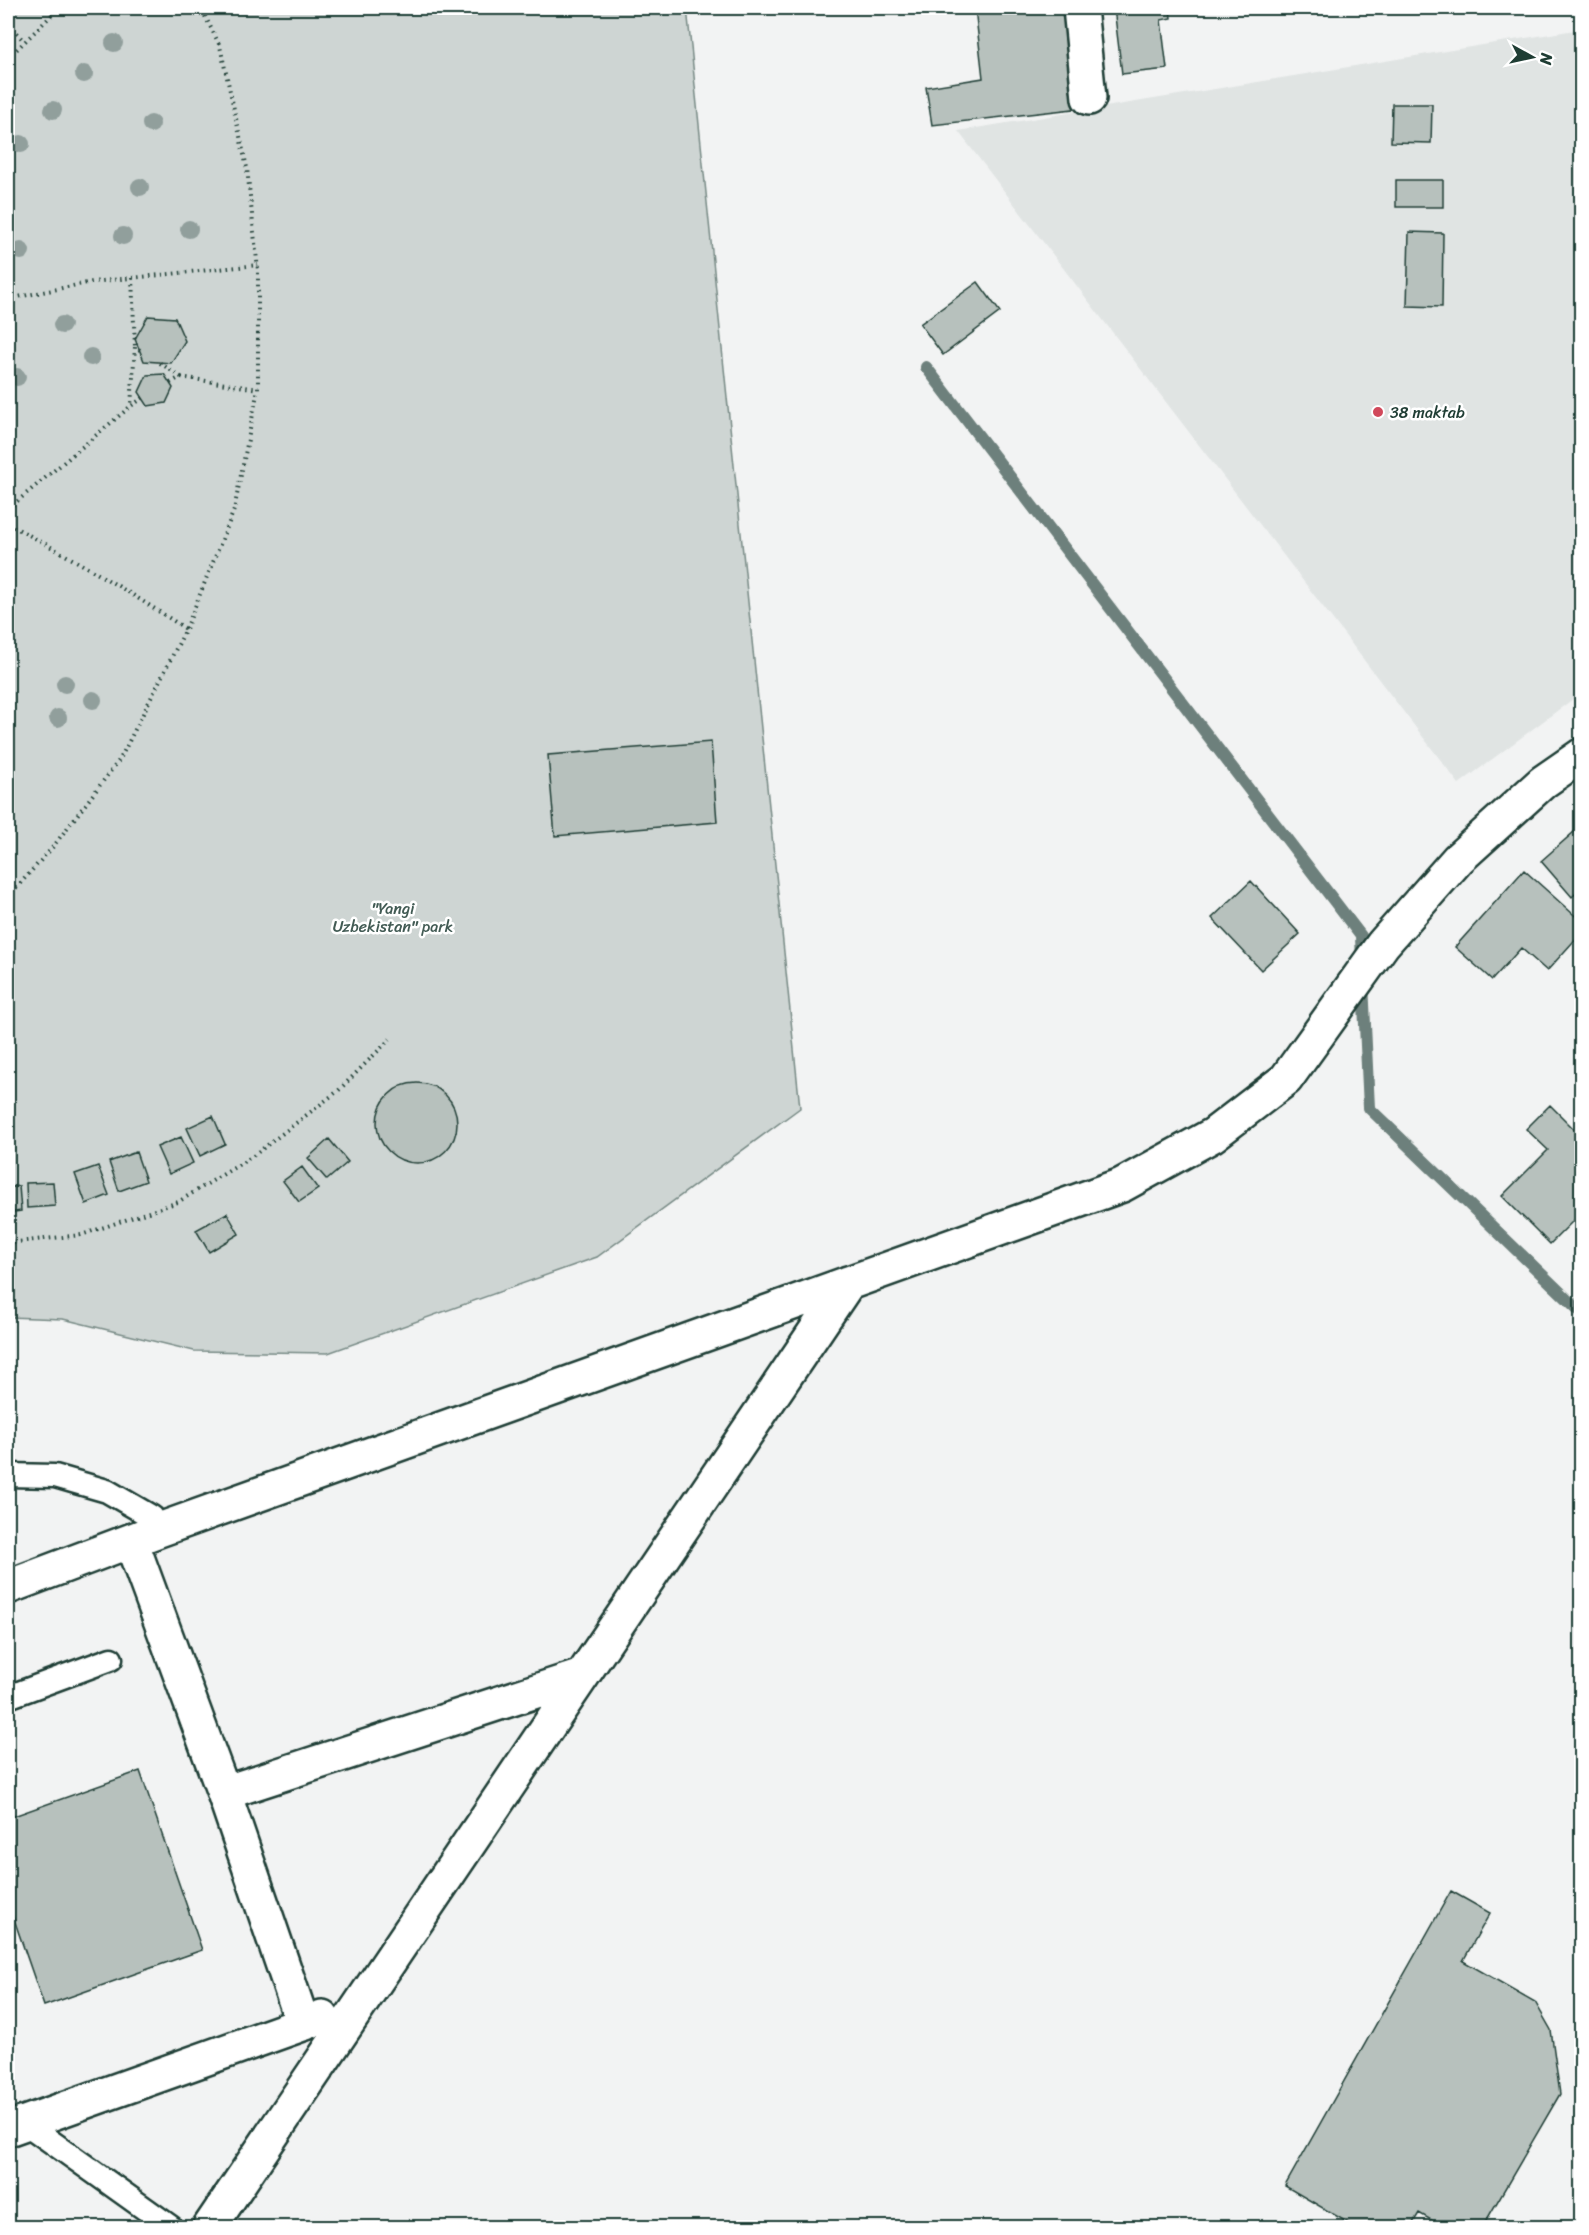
<svg xmlns="http://www.w3.org/2000/svg" width="1589" height="2235" viewBox="0 0 1589 2235" font-family="Sriracha,sans-serif">
  <rect width="100%" height="100%" fill="#f2f3f3"/>
  <filter id="ink" filterUnits="userSpaceOnUse"><feTurbulence type="fractalNoise" baseFrequency=".0167" numOctaves="2"/><feDisplacementMap in="SourceGraphic" scale="12" xChannelSelector="R" yChannelSelector="G"/><feConvolveMatrix kernelMatrix="1 2 1 2 8 2 1 2 1" color-interpolation-filters="sRGB"/></filter>
  <g filter="url(#ink)">
    <path fill="#e0e4e3" d="M1581,29V693L1459,784L958,131Z"/>
    <path fill="#ced5d3" stroke="#768984" stroke-width="1.5" d="M8,8H687L800,1108L597,1257L328,1353L194,1351L63,1319L8,1317Z"/>
    <g fill="none" stroke-linecap="round" stroke-linejoin="round">
      <path stroke="#6d807b" stroke-width="12" d="M926,367L1361,936L1362,963
        M1363,983L1369,1108L1582,1313"/>
    </g>
    <path fill="#b7c1bd" stroke="#1f3d34" stroke-width="1.5" d="M975,8H1070L1082,108L932,125L926,87L983,78Z
      M1114,8H1170L1171,18L1161,20L1167,69L1122,74Z
      M1392,104H1432L1431,143L1391,142Z
      M1396,180H1443V207H1396Z
      M1409,232L1443,233L1442,307L1407,306Z
      M978,282L1000,312L943,355L920,324Z
      M148,316L175,318L185,341L171,363L144,361L135,339Z
      M164,374L173,388L166,403L148,406L139,392L147,375Z
      M711,742L717,822L555,836L548,755Z
      M1582,825V888L1572,897L1541,861Z
      M1524,870L1582,922V932L1547,971L1521,948L1492,980L1455,947Z
      M1251,881L1300,934L1261,970L1212,918Z
      M377 1123a40 40 0 1 1 80 0a40 40 0 1 1-80 0Z
      M1550,1105L1582,1137V1212L1550,1244L1502,1196L1548,1150L1526,1129Z
      M213,1116L225,1144L200,1156L187,1128Z
      M181,1137L193,1163L169,1174L157,1147Z
      M329,1139L348,1162L327,1180L308,1158Z
      M136,1152L146,1181L119,1191L109,1162Z
      M98,1166L109,1195L86,1204L75,1174Z
      M302,1167L318,1189L299,1202L283,1181Z
      M53,1182L55,1206L27,1208L26,1183Z
      M19,1186L21,1211L8,1213V1188Z
      M227,1213L239,1234L209,1252L196,1230Z
      M140,1771L202,1950L44,2006L8,1902V1818Z
      M1451,1891L1490,1913L1463,1961L1535,2002L1551,2030L1560,2094L1482,2228H1445L1419,2213L1410,2228H1357L1285,2186Z"/>
    <g fill="none" stroke-linecap="round" stroke-linejoin="round">
      <g stroke="#1f3d34" stroke-width="27">
        <path id="lane" d="M8,1475L55,1476L107,1491L152,1517L159,1530
          M8,1697L111,1659
          M25,2123L172,2228"/>
      </g>
      <g stroke="#1f3d34" stroke-width="38">
        <path id="street" d="M1080,8L1089,98
          M131,1541L224,1793L303,2024
          M8,1587L159,1530L1122,1185L1213,1135L1286,1079L1383,944L1458,859L1543,782L1582,755
          M224,1793L582,1676
          M8,2129L322,2017
          M209,2228L848,1283"/>
      </g>
      <path stroke="#1f3d34" stroke-width="4" stroke-dasharray="1.5 4.5" stroke-linecap="butt" d="M8,24L24,41
        M8,58L59,8
        M132,278L135,347
        M8,299L92,282L258,265
        M140,350L135,347L131,406L143,398
        M160,363L181,377L170,383
        M181,377L258,389
        M8,509L131,406
        M8,524C70,556 128,591 186,629
        M8,897L52,848L120,759L186,629L234,510L258,389V270L247,168L220,46L201,8
        M8,1243L81,1235L178,1202L253,1156L338,1091L390,1039"/>
      <use href="#lane" stroke="#fff" stroke-width="22"/>
      <use href="#street" stroke="#fff" stroke-width="33"/>
    </g>
    <g fill="#919f9c">
      <circle cx="114" cy="43" r="9"/>
      <circle cx="84" cy="74" r="9"/>
      <circle cx="53" cy="110" r="9"/>
      <circle cx="151" cy="124" r="9"/>
      <circle cx="21" cy="144" r="9"/>
      <circle cx="140" cy="187" r="9"/>
      <circle cx="189" cy="229" r="9"/>
      <circle cx="123" cy="236" r="9"/>
      <circle cx="21" cy="251" r="9"/>
      <circle cx="62" cy="325" r="9"/>
      <circle cx="91" cy="357" r="9"/>
      <circle cx="17" cy="377" r="9"/>
      <circle cx="65" cy="684" r="9"/>
      <circle cx="93" cy="700" r="9"/>
      <circle cx="58" cy="718" r="9"/>
    </g>
  </g>
  <circle fill="#d1495b" stroke="#fff" stroke-width="2" cx="1378" cy="412" r="6"/>
  <g text-anchor="middle" dominant-baseline="central" stroke-width="5" stroke-linejoin="round" paint-order="stroke">
    <g font-size="16" fill="#1f3d34" stroke="#fff" text-anchor="start">
      <text x="1390" y="412">38 maktab</text>
    </g>
    <g font-size="16" fill="#425b54" stroke="#fff">
      <text x="393" y="908">"Yangi<tspan x="393" dy="18">Uzbekistan" park</tspan></text>
    </g>
  </g>
  <rect width="1589" height="2235" fill="none" stroke="#fff" stroke-width="30"/>
  <rect x="15" y="15" width="1559" height="2205" fill="none" stroke="#1f3d34" stroke-width="2" filter="url(#ink)"/>
  <g transform="translate(1532 57) rotate(98)" stroke="#ffffff" stroke-width="4.5" paint-order="stroke">
  <path d="M0-4.5L10 22L0 15L-10 22Z" fill="#1f3d34"/>
  <text y="-9" font-size="16" font-weight="bold" text-anchor="middle" fill="#1f3d34">N</text>
  </g>
</svg>
